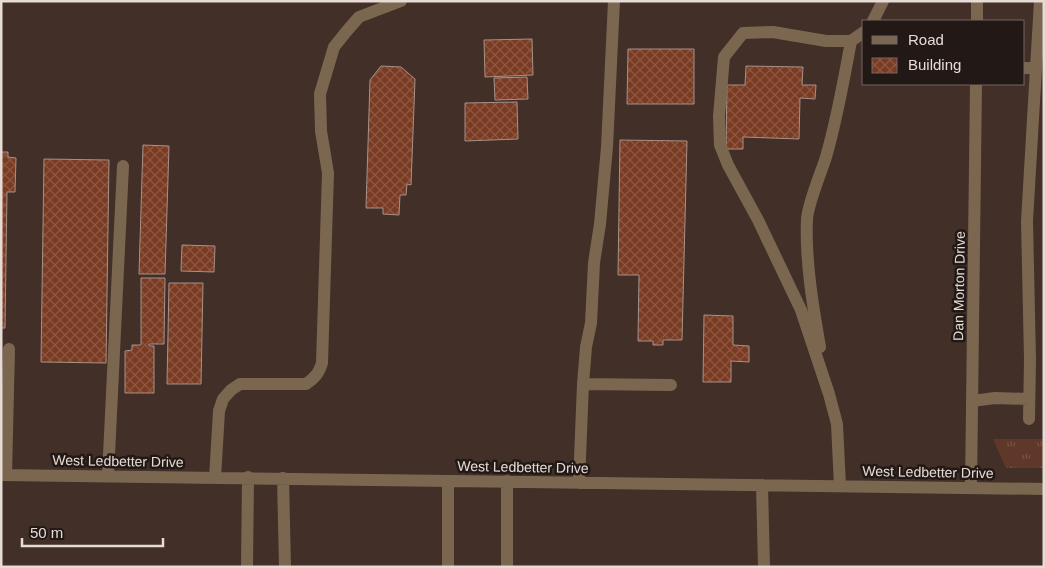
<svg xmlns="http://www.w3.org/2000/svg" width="1045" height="568" viewBox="0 0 1045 568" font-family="Arial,sans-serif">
  <defs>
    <pattern id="grass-tufts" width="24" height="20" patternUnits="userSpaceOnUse" patternTransform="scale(1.25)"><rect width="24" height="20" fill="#603829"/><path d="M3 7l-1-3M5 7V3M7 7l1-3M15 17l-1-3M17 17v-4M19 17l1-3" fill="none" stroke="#775447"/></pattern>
    <pattern id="building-cross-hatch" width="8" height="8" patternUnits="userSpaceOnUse" patternTransform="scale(1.25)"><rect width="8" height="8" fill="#7a3b23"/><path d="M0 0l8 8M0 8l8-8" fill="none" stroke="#8d5742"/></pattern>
  </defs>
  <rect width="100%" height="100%" fill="#412f28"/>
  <path fill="url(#grass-tufts)" d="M993,439H1044V468H1006Z"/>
  <path fill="url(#building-cross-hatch)" stroke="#a89189" d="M532,39L533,75L485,77L484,40Z
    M628,49H694V104H627Z
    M381,66L401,67L415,79L411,185L407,184L406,195H400L399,215L383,214V208H366L370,80Z
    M746,66L803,67L802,85H816L815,99L800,98L799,139L743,137V149H726L727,85H745Z
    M527,77L528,99L495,100L494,78Z
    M517,102L518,139L465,141V103Z
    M620,140L687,141L682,340H663V345H653V341H638L639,275H618Z
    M143,145L169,146L165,274H139Z
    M1,152H8V157L16,158L15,192H7L5,328H1Z
    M44,159L109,160L106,363L41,362Z
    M182,245L215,246L214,272L181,271Z
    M141,278H165L164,344H149V346H154V393H125V351L132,350V345H141Z
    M169,283H203L201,384H167Z
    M704,315L733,316V345L749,346V362L731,361V382H703Z"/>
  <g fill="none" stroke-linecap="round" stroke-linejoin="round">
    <path stroke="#7b6750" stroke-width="12" d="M873,21L883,1
      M977,21V1
      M1024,68H1036L1040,1
      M820,347C813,307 805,259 807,219C808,203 821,173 826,157C837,119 844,80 851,41
      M583,384L586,347L591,323L594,263L600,224L607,147L614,1
      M972,401L995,398L1029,399
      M1029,419L1030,359L1027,221L1036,68
      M1,475L1044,489
      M6,475L9,349
      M108,476L123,166
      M215,478L219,411L223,399L231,390L240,384H306C315,378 319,373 322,363L328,173L321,131L320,94L334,47L346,32L359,17L401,1
      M283,478L285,567
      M579,483L583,384L671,385
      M762,485L764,567
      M840,486L837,424L829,394L801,310L758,220L728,165L720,145L719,116L724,57L743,33L773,32L826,41H851L864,32
      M971,488L976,84
      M247,567L248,477
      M448,567V481
      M507,567V481"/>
  </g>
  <g text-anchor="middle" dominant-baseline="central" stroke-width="5" stroke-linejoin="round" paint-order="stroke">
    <g font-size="14" fill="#e7dbd6" stroke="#221916">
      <text transform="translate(959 286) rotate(-89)">Dan Morton Drive</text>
      <text transform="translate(118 461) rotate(1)">West Ledbetter Drive</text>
      <text transform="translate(523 467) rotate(1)">West Ledbetter Drive</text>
      <text transform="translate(928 472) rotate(1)">West Ledbetter Drive</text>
    </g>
  </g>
  <rect width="1045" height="568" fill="none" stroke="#e7dbd6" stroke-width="5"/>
  <rect x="862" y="20" width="162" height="65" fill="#221916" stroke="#716763"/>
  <rect x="872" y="36" width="25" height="8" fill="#7b6750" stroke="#716763"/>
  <text x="908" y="45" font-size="15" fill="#e7dbd6">Road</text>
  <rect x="872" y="58" width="25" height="15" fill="url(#building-cross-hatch)" stroke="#716763"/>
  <text x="908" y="70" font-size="15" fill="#e7dbd6">Building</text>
  <path d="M22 538v8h141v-8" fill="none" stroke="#e7dbd6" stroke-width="2.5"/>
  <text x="30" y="538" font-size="15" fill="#e7dbd6" stroke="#221916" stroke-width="4" paint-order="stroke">50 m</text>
</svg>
